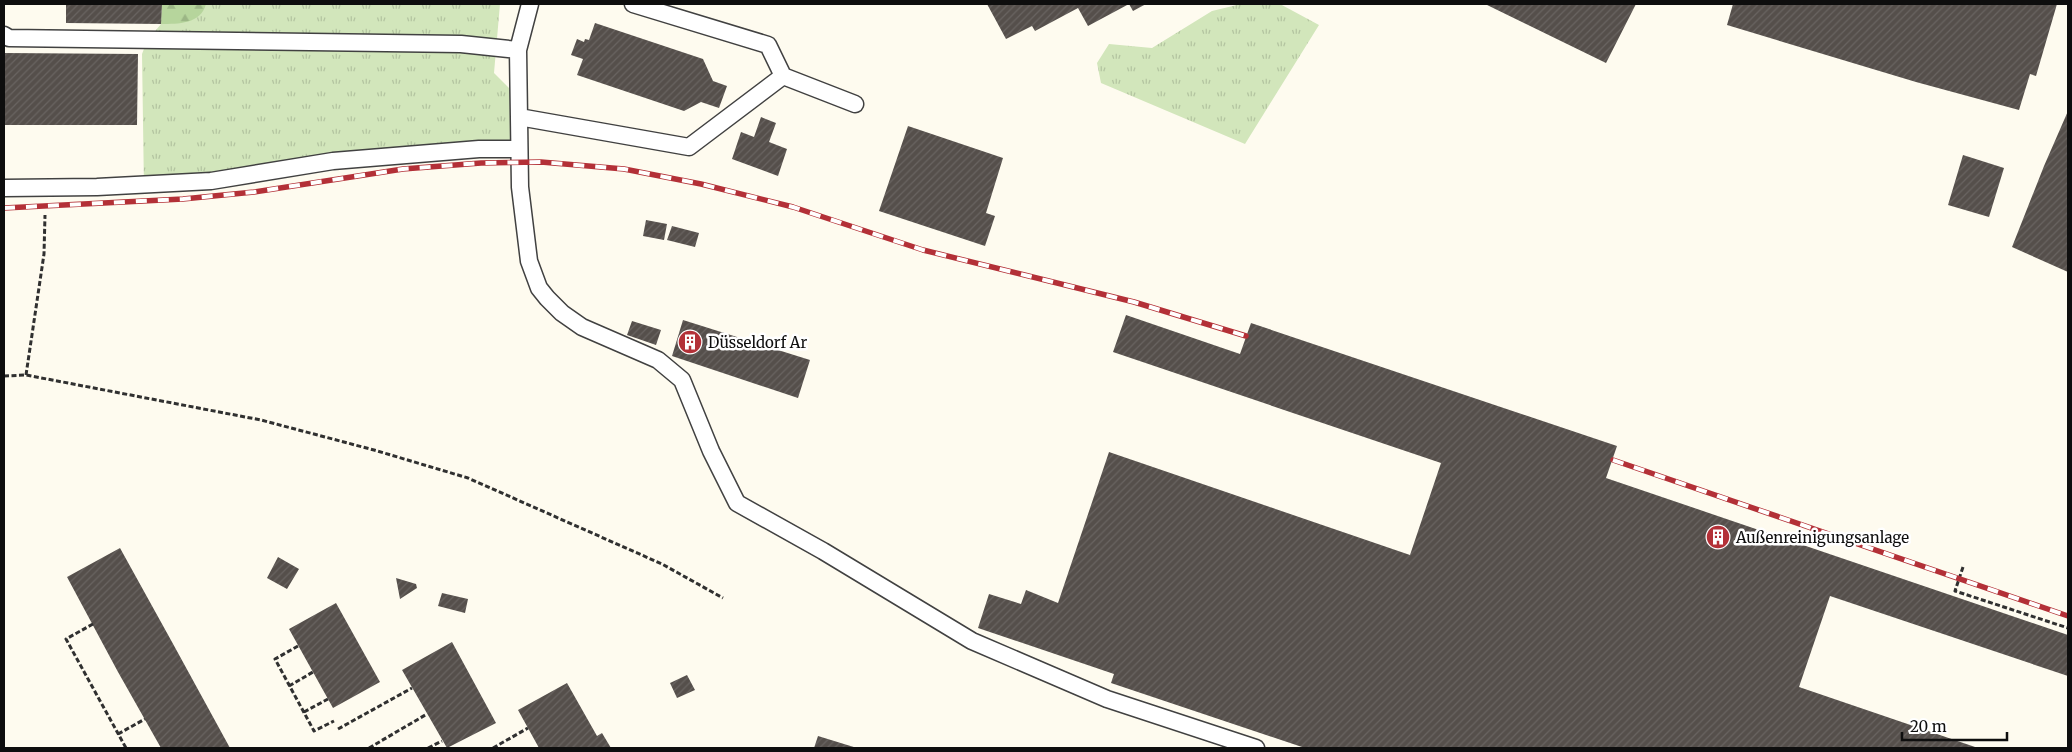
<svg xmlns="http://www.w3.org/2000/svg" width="2072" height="752" viewBox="0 0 2072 752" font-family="Merriweather,serif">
  <defs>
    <pattern id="grass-tufts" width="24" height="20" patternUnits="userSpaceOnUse" patternTransform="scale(1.25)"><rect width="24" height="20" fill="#d2e6bb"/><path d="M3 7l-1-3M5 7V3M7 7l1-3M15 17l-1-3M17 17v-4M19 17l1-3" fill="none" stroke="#b3c4a0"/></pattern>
    <pattern id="forest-firs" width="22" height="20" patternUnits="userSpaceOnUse" patternTransform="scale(1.25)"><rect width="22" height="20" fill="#b6d59c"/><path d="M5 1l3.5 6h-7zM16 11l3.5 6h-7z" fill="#9bb685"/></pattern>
    <pattern id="building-hatch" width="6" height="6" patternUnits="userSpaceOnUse" patternTransform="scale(1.25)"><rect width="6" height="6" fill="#554f4b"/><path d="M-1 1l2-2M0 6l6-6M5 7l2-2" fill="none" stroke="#696461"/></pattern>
  </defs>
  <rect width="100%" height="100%" fill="#fefbef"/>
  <path fill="url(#grass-tufts)" d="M162,4H500L494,73L514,93L513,149L144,190L142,54L147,41L161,24Z
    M1241,4H1280L1319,25L1245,144L1101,83L1097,63L1109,44L1152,48L1212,11Z"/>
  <path fill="url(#forest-firs)" d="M162,4H206C201,24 178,24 161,24Z"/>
  <path fill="url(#building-hatch)" d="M66,4H162L161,24L66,23Z
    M987,4H1146L1133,11L1129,4L1088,26L1078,8L1035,31L1032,26L1006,39Z
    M1485,4H1636L1606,63Z
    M1733,4H2057L2036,76L2030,74L2019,110L1916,82L1727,25Z
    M595,23L703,59L713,81L727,86L719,108L701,102L684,111L577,75L583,59L571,55L577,39L584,42L585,39L589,40Z
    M4,53L138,54L137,125H4Z
    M2068,111V272L2012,247L2044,166Z
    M761,117L776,123L769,142L787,149L778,176L732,159L741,132L754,137Z
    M908,126L1003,158L986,213L995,216L985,246L879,211Z
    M1963,155L2004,168L1989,217L1948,205Z
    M646,220L667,224L664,240L643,236Z
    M672,226L699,233L695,247L667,240Z
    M1126,315L1240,354L1251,323L1617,446L1606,478L2068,635V676L1830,596L1799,687L1978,748H1305L1111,683L1114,674L978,628L989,594L1021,604L1026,590L1058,603L1109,452L1410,555L1441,463L1113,352Z
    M683,320L810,360L798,398L672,356Z
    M632,321L661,330L656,345L627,335Z
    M120,548L172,642L230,748H161L118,672L67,577Z
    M278,557L299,569L287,589L267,578Z
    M396,578L416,584L417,588L400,599Z
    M442,593L468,599L465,613L438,606Z
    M336,603L380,682L333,708L289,629Z
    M452,642L496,723L447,748L402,670Z
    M687,675L695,690L677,698L670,683Z
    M567,683L597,736L602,733L611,748H539L518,710Z
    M818,736L857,748H814Z"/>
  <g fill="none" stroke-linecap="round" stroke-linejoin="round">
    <g stroke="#414141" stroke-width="19">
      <path id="lane" d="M530,4L518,50L520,187L529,261L539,288L547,298L562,313L582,327L658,360L682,380L711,451L737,503L823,551L972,641L1107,699L1256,748
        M633,4L768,45L783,76L855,104
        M4,35L9,38L461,44L518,50
        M519,117L689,147L783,76
        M4,188L97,187L211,181L333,161L479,149H519"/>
    </g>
    <path stroke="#303030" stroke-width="3" stroke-dasharray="5 2.5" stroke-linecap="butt" d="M26,375L44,254L45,215
      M4,376L26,375L261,420L374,450L468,478L662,564L723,598
      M1963,567L1955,591L2068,628
      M93,624L66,639L126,748
      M298,646L275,659L314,731L334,721
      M289,686L313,672
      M304,712L328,699
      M338,729L412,688
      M118,734L145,719
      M369,748L427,714
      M428,748L442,741
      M493,748L528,728"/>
    <use href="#lane" stroke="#fff" stroke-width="16"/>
    <g stroke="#b33037" stroke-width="5.5">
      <path id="rail" d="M4,208L183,199L254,192L403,169L481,163L541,162L624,169L701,184L793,207L923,250L1134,302L1246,336
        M1613,460L2068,616"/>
    </g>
    <use href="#rail" stroke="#fff" stroke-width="4" stroke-dasharray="11" stroke-linecap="butt"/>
  </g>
  <defs>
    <g id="building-disc" transform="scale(1.25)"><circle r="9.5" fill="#b33037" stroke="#fff"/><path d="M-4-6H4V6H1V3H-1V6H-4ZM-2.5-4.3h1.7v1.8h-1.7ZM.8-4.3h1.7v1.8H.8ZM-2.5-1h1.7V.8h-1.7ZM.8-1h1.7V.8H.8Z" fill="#fff"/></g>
  </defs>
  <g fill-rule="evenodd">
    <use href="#building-disc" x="690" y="342"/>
    <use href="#building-disc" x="1718" y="537"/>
  </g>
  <g text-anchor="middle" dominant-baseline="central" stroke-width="5" stroke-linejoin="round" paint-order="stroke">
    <g font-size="15" fill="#0e0e0e" stroke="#fff" text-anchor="start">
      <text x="708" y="342">Düsseldorf Ar</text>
      <text x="1736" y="537">Außenreinigungsanlage</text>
    </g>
  </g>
  <rect width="2072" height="752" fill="none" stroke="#0e0e0e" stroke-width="10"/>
  <path d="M1902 732v8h105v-8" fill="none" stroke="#0e0e0e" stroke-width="2.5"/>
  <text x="1910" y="732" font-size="15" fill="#0e0e0e" stroke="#ffffff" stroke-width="4" paint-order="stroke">20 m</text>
</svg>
